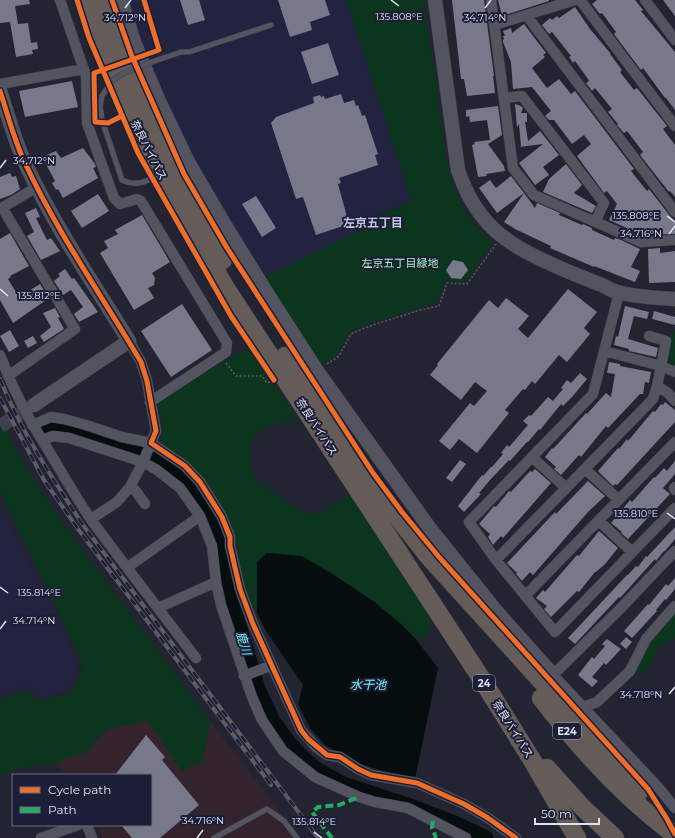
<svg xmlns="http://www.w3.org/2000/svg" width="675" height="838" viewBox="0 0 675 838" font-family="Montserrat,'Noto Sans JP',sans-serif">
  <rect width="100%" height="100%" fill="#232432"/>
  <path fill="#33232c" d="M148,721L203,761L210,721L284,817L268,807L210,838H102L97,825H151V775H66L57,763L67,757L85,753L107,729Z
    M268,812L286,826L295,838H221Z"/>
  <path fill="#212340" d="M126,0H346L411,200L373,218L372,224L262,279L207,186L177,127L137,34Z
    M0,508L64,631L78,668L68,691L40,698L25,686L0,695Z"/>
  <path fill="#0c351d" d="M346,0H424L446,158C455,197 464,215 493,243L465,282L445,280L437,303L420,307L367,324L350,332L337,354L319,366L262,279L372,224L373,218L411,200Z
    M672,332H675V365L670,363L667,357Z
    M250,347L297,419C283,423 264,424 255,436C245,448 250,484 266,487C282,498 298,513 318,515L344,497L349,496L354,500L431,620L429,633L423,638H415L402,625L376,603L334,575L302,556L267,553L258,592L257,613L245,594L235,555L239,554C234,529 223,502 206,482C194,469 175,456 161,444L163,430L158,401Z
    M0,417L17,452L59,519L210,721L203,761L182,771L148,721L107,729L85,754L67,757L57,763L15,769L0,775V700L26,691L38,701L71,694L83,669L67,629L0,491Z
    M675,611V638L657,648L655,657L643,673L632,672L649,642Z"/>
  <path fill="#050d0f" d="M267,553L302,556L334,575L376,603L402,625L415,638L438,668L415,779L382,771L359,763L325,745L310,728L298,704L303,685L266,631L257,613V562Z"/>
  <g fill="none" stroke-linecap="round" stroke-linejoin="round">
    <path stroke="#050d0f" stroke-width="15" d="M44,428L57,425L141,450L156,457L186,480L201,499L212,519L220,539L224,567L232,602L258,689L273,721L289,743L305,760L318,770L343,784L413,807L457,824L486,838"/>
  </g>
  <path fill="#77798b" d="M0,0H29L30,4L15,6L18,24L28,23L31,43L37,42L38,49L32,50L33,54L16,57L10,22L0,23Z
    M180,0H199L205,20L188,25Z
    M278,0H325L330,15L310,22L312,30L290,37Z
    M452,0H484L494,76H493L495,93L467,96L464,79H461Z
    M498,0H549V1L502,16Z
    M597,0H635L643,10L641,11L675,52V110L666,98H665L643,68L641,70L614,34L616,32L602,13L600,14L592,4Z
    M663,0H675V16Z
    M575,7L590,29L611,54H610L622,70L620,72L634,90L637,88L667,126L663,129L675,145V197L670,191L669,192L640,155L643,152L627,131L624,133L617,125L618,124L608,112L612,109L595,88L592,91L586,83L589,81L588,79L575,61L573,63L569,57L571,56L552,32L549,34L542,25L550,18L552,20L557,16L559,18Z
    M524,24L546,53L543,55L545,57L532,68L547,88L559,79L571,94L575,91L634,169L631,171L647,191L649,189L670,216L675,221V234L642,235L609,220L617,204L607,191L604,193L577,156L591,144L584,135L572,144L554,120H549L545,116L551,111L532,87L513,89L511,62L503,42V40L504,39L503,36H505L503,31L511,28L512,33Z
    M328,43L339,75L312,84L301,52Z
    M72,81L78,107L25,117L19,91Z
    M341,94L344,103L354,100L356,106L358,105L362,116L365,115L378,154L375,155L378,165L339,178L341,183L338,184L349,224L316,235L303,197L296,199L271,123L276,117L314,103L313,97L320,95L321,97L324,96L325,99Z
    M515,104L521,106L523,108L521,113H527V122H525L528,141L540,131L559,155L543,167L549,175L535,185L519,163L543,144L519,147L521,146L519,124L517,127Z
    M498,106L502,135L488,144L504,166L505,171L486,174L487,176L478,177L472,145L475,144L474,142L490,140L487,120L470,122L469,116L466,117V110Z
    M83,148L95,164L96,167L93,168L98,178L63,198L58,189L56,190L52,183L55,181L42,157L56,151L61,158Z
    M566,164L582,185L574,193L596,206L592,213L543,192L549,179Z
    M10,173L12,177L16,176L20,189L11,195L0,199V177Z
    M511,176L524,193L497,213L479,188L490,180L496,188Z
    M524,193L535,208L537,203L560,213L559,215L582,225L583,224L592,228V230L614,240L615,238L621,240L640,249L631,267L640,271L635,282L594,266V267L550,248L551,246L515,229L504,222Z
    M98,194L109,211L82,228L71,211Z
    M256,196L276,228L262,237L242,204Z
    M36,208L40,217L36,218L47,240L51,238L60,251L41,260L27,236L34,232L25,213Z
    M142,215L170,262L152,273L155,278L154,285L148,288L154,298L134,310L100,253L108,248L104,241L118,234L115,230Z
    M10,233L29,266L10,276L11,277L8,279L19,297L40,284L49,298L13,323L0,300V239Z
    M660,248V253L675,251V282L649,283L648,249Z
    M453,260L463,262L468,270L461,279L451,278L446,270Z
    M65,269L72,279L74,278L98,312L79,322L74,314L83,307L71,290L63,295L54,281L60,276L58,274Z
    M568,289L597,312L584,328L590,334L567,362L559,355L535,384L532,381L525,390L523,389L505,410L509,413L477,453L459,439L450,450L439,441L470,403L474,406L487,391L475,382L461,400L430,375L438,365L437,364L489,300L498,308L506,298L529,316L518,329L528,338Z
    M182,304L212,350L171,377L141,331Z
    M625,306L649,312L647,319L634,316L628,339L658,348L656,357L629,351V349L614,345L616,336L618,337Z
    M55,308L60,317L58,318L64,329L44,342L40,336L51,327L43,313Z
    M654,311L675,317V325L652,319Z
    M10,330L19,346L9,352L0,336Z
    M33,336L37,343L28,348L24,341Z
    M609,362L620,364V366L651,372L649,383L645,382L643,394H640L608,428L606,426L581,457L579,455L561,475L554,469L556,467L545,457L552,448L553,449L586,413L587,414L606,393L611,397L615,374L607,373Z
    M580,373L587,379L572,397L563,406L561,404L540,430L539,429L528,442H527L510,461L509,460L490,480L479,493L481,494L464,512L458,506L482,475L483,476L491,467H492L503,454L501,453L507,445L509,447L528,425L523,421L529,415L531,416L548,397L553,401L563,389L561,388L567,380L571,383Z
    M665,402L675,410V422L617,485L615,484L613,486L598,471L618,448L619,449L627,439L628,441L653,411L655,412L661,404L663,405Z
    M460,460L466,464L452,482L446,478Z
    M675,461V474L663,488L670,494L628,539L621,533L622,532L611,523L630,500L632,502L654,477L655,478L664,468L667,471Z
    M535,469L551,483L503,538L501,536L493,545L488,537L490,534L479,524L494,506L496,507L509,491L511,492L530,471L532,472Z
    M588,481L605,496L588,512L533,575L530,572L522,581L516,574L517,573L507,563L555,512L556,514Z
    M675,527V539L665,551H664L656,561L655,559L620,598L619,597L575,644L568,638L627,575H628L636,566L638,567L646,556L647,557Z
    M599,531L618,548L605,564L596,572H595L579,592L577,591L551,617L544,609L547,606L536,598L543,590L545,592L577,555L579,556Z
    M675,578V589L666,600L665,599L656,610L657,611L632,638L624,631L648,604L649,605L666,584L668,586Z
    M626,637L632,642L626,649L620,644Z
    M607,639L621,649L606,665L604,663L592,677L598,681L592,687L578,675L592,657L594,659L605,646L602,644Z
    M146,735L165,757L162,760L199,805L160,838H132L121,825H151V775H115Z"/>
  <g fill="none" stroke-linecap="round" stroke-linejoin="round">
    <path stroke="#3f404f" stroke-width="14" stroke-dasharray="14 7" stroke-linecap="butt" d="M0,426L34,405"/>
    <g stroke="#40404d" stroke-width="6">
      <path id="lane" d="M149,63L181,52H189L271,25
        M122,180C136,187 145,182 159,175
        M214,838L267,809L284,821L297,838"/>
    </g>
    <g stroke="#40404d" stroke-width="11">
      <path id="street" d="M60,0L86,76L87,123L114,198L120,204L137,199L141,201L227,343L226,352L150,402
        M491,0L513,168L534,195L641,242L675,240
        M580,0L675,126
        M645,0L675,40
        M527,16L675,212
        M494,25L575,0
        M0,84L84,69
        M504,98L522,96L604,203L595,222
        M0,209L37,187
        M3,209L75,329L8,376
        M619,293L593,394L469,522L496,560L555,632L675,508
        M649,336L666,341L661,366L675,372
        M604,351L661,366L657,386L668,393L675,401
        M0,355C11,384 25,413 42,440
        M32,425L51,417L64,419L86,425L122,437L151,443L185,466L200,482L222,517L230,537V546L240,589L253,624L301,730L316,747L327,755L340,757L358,769L371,775L417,783L464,804L488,818L516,838
        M532,457L566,488
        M585,469L619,500
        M130,487L135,490L145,504
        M675,487L674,488L675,490
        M91,519L117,502L130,487L143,462L156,431L147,381L141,362L129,341
        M599,521L632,552
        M675,551L622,607L553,675L658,787L675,808
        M496,560L653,399L657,386
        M128,567L200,516
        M216,582L221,605L252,697L262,720L283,751L315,777L359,797L375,802L408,808L466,838
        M525,596L675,442
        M158,608L216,582L212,546L200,516L180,488L157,470L143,462L69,438L53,436L42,440C59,467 74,495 92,521C126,567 161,612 196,658
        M244,676L272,665
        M583,707L597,702L630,671L646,639L675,606
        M87,825L92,838
        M41,838L78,825"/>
    </g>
    <g stroke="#40404d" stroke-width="15">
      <path id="secondary" d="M121,0L134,42L157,97L188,162L223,222L268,295L317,371L431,530L496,611L553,675
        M435,0L458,170C478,230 512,247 567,271C579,276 592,281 604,286C609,289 615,292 621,293C638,297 657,298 675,299
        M0,91C8,115 14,139 25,163C54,225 93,283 129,341L34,405"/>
    </g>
    <g stroke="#40404d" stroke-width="19">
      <path id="highway" d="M87,0L134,123L189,225L227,290L481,678L532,760L577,838
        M101,0C133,90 173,179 223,260
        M285,356L356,464L428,556L612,759L639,792
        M541,698C580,749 623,797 675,835
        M547,768L582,807L615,838"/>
    </g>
    <path stroke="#595a65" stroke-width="1.5" stroke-dasharray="2 2" stroke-linecap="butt" d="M226,363L236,376H262L267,383L272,381
      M327,364L339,356L351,334L367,327L420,310L439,306L447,283L467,284L496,244"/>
    <use href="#lane" stroke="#53545f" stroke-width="5"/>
    <use href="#street" stroke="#53545f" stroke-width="10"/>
    <use href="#secondary" stroke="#53545f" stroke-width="14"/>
    <use href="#highway" stroke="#655b58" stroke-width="18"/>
    <g stroke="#5b5c68" stroke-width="4">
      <path id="rail" d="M0,379C21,431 52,478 83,525L318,838
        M0,398L44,480L78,529L271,785"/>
    </g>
    <use href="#rail" stroke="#1d1f38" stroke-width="2.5" stroke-dasharray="8" stroke-linecap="butt"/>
    <g stroke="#40404d" stroke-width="6" stroke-linecap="butt">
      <path id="lane-bridge" d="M122,180L102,120L100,106L102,96L112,81L122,74L149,63"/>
    </g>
    <use href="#lane-bridge" stroke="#53545f" stroke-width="5"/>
    <path stroke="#26ab63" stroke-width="4" stroke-dasharray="8 4" stroke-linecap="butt" d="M433,821L432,828L436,838
      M332,838L312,812L318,807L339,805L359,797"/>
    <g stroke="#1d1f38" stroke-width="8">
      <path id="cycleway" d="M77,0L89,38L138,153L231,316L274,380
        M112,0L131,54L184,174L227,248L373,473L402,512L439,557L648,789L667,819L675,834
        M0,91C8,115 14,140 25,163C57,232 102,296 141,362L147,381L156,431L151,443L185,466L200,482L222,517L230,537V546L240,589L253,624L301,730L308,739L327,755L340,757L358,769L371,775L417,783L464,804L488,818L516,838
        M122,116L108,123L95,122L94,73L159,50L144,0"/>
    </g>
    <use href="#cycleway" stroke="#ee6e29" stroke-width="5"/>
  </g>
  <path fill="none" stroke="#dfe2f3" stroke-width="1.5" d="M391,0L399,6M125,8L131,0M485,8L491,0M0,168L6,160M667,216L675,222M669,234L675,226M0,289L8,296M667,513L675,519M0,587L8,593M0,629L6,621M669,694L675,687M314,832L322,838M197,838L203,830"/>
  <g text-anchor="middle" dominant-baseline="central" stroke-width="4" stroke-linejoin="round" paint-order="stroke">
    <g fill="#1d1f38" stroke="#a5a8bb" stroke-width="1">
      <rect x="473" y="675" width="22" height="16" rx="3"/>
      <rect x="553" y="723" width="28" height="16" rx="3"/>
    </g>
    <g font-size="10" font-weight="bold" fill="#dfe2f3">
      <text x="484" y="683">24</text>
      <text x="567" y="731">E24</text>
    </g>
    <g font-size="11" fill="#dfe2f3" stroke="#1d1f38">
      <text transform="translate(149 150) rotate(63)">奈良バイパス</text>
      <text transform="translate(317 427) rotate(57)">奈良バイパス</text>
      <text transform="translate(513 729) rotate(58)">奈良バイパス</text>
    </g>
    <g font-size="11" fill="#a6f5b8" stroke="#1d1f38">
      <text x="400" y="263">左京五丁目緑地</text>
    </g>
    <g font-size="12" font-weight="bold" fill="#bdc2e4" stroke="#1d1f38">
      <text x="373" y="222">左京五丁目</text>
    </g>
    <g font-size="12" font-style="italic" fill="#74f4f4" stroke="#1d1f38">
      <text transform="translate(244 643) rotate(74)">鹿川</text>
      <text x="368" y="684">水干池</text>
    </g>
  </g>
  <g font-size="10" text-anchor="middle" fill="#dfe2f3" stroke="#1d1f38" stroke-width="4" stroke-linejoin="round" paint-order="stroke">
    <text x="399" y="20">135.808°E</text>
    <text x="125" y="21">34.712°N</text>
    <text x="485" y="21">34.714°N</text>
    <text x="34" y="164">34.712°N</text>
    <text x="636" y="219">135.808°E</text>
    <text x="641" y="237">34.716°N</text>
    <text x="39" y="299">135.812°E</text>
    <text x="636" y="517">135.810°E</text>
    <text x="39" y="596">135.814°E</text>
    <text x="34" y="624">34.714°N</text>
    <text x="641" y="698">34.718°N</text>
    <text x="203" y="824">34.716°N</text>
    <text x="314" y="825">135.814°E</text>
  </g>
  <rect x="12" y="774" width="140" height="52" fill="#1d1f38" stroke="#6b6d83"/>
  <rect x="20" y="787" width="20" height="6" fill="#ee6e29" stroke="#6b6d83"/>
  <text x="48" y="794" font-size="12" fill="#dfe2f3">Cycle path</text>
  <rect x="20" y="807" width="20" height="6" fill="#26ab63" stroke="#6b6d83"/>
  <text x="48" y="814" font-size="12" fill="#dfe2f3">Path</text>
  <path d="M535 818v6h64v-6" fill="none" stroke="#dfe2f3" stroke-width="2"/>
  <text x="541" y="818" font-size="12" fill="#dfe2f3" stroke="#1d1f38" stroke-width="3" paint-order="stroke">50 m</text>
</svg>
